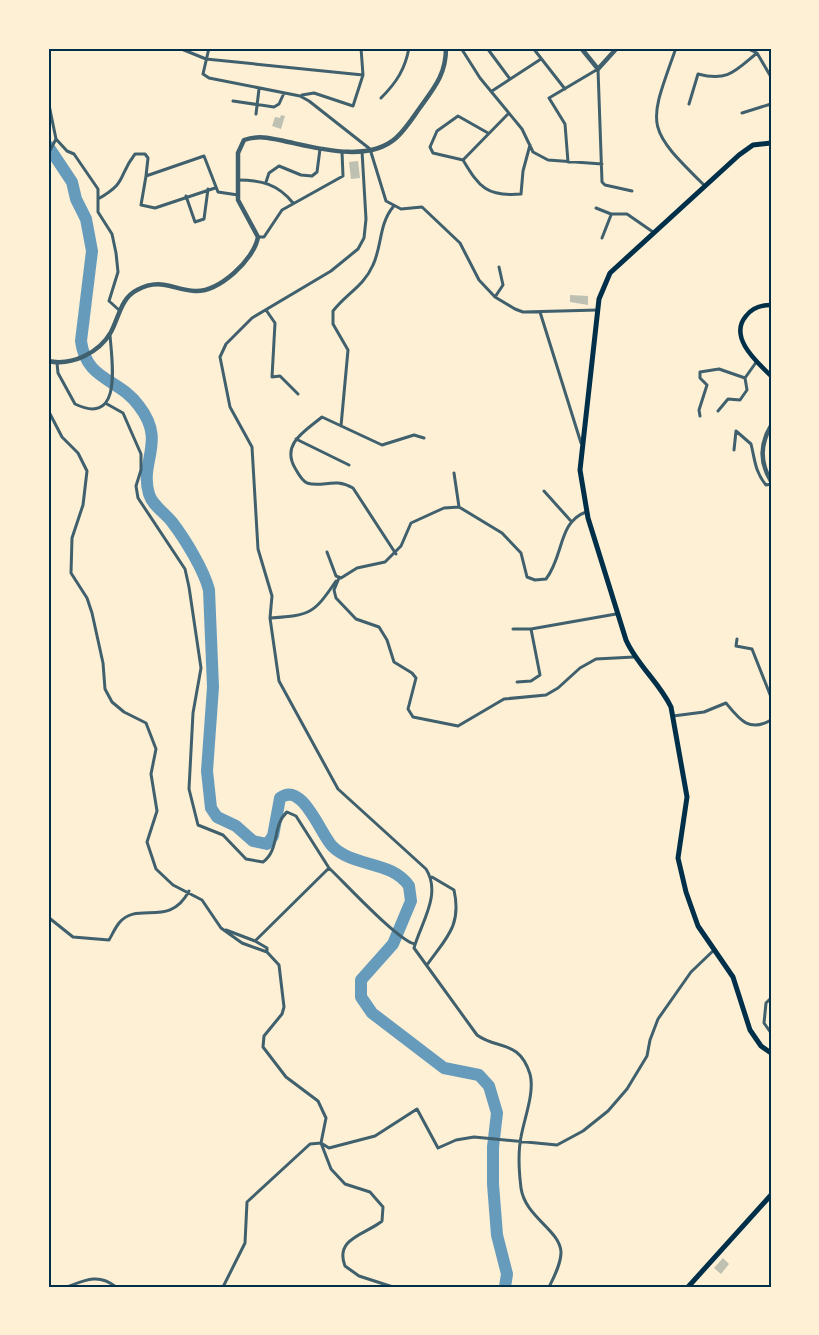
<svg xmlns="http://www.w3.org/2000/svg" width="819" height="1335" viewBox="0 0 819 1335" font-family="Jost,sans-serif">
  <rect width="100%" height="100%" fill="#fdf0d5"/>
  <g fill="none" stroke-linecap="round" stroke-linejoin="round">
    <path stroke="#669bbc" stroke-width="12" d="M48,146L72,182L76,199L86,219L92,251L81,341C86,381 119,378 139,406C167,442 139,461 149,494C152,505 165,513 172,522C185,539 204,570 209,590L213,687L207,771L211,808L217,817L236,826L253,841L267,844L273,836L280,798C302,781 320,833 332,846C354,868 391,860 409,886L411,901L393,944L361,980V997L372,1013L444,1068L479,1075L489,1086L497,1113L493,1147V1184L497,1235L507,1274L505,1287"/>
  </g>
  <path fill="#bec0b2" d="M281,115L285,116L281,129L272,126L275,117L280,118Z
    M358,161L360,178L351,179L349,162Z
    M570,295L588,296V305L570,302Z
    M723,1258L729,1264L721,1274L714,1268Z"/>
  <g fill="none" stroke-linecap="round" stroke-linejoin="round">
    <path stroke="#3f606c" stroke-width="3" d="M179,48L206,59L363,75
      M209,48L203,74L209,78L300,96L309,101L370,149L386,201L401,209L422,207L460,243L479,280L495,297L515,309L523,312L598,310
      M461,48L480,78L522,129L533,152L548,160L602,164
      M487,48L510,79
      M533,48L565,89
      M676,48C648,127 644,126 705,186
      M746,48L757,53L771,77
      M492,91L541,59
      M302,95L314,93L353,106L363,75L361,48
      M381,98C397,82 405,69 409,48
      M48,100L56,139L48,154
      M233,101L274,107L279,104L284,93
      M689,104L698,74C728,82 735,71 757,53
      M509,113L463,160C479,187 487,197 521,194L523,171L530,145
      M742,113L771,104
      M256,114L259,89
      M56,139L67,151L74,154L98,189V212L112,234L116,253L118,272L109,301L119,310
      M362,151L366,219L364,238L358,249L331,271L252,318L226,344L220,357L230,407L252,447L258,549L272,596L270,618L279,681L338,789L426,869C442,894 421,923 414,948L477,1035C497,1050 519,1039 530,1074C535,1092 524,1119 521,1137C518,1152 519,1172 521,1188C525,1217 560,1230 561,1252C561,1264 554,1277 549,1287
      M463,160L433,153L430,147L437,131L458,116L488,133
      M568,162L565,124L549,98L598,69L602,182L605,185L632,191
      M238,180C261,180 278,184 293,203
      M266,182L269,173L279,166L301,175L312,176L317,172L320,149
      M215,188L155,208L141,205L146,176L204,156L218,192L238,195
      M186,196L195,222L204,219L208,189
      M98,199C129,181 117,177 135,154H145L148,158L146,176
      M596,208L611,214H627L653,232
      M258,237H264L282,210L343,176L342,152
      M602,238L611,215
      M495,297L503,285L499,267
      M266,310L275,323L272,377L280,376L298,394
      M540,312L581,443
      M57,363L58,373L75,404C123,427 112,363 110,335
      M107,404L123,413L141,454V470L136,486L138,498L185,569L189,587L201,668L193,713L189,789L198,825L223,835L246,859L263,862C280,850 272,825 287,812L296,816L329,868
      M48,410L62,437L78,453L87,471L83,505L72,538L71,573L87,598L92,613L103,663L105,689L112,702L124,712L146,723L156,749L151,774L157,811L147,842L156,869L173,885L202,900L221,928L242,943L267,952L279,965L284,1007L282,1014L264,1036L263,1047L286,1077L318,1101L326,1118L321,1143L331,1169L345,1184L370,1192L383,1207L382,1221C367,1234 334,1238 345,1266L359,1276L393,1287
      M718,411L728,399L740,400L747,390L745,378
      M700,416L699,410L707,385L700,378V372L719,369L745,378L757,361
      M341,426L348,350L333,324V311C346,294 364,286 373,265C382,246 379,224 393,207
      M296,439L349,465
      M734,450L736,431L751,444C755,460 755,472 766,485L771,484
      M454,473L459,507
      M544,491L570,520
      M327,552L336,576L341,578L357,568L385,562L401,546L411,523L444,508L459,507L502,533L521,553L527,577L535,580L546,579C564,556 558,522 586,512
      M396,554L353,488C334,477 323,488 307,483C301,480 298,473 295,468C281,444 305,431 322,417L382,445L414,435L424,438
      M339,578L334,590L336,598L356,619L379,627L387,640L394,662L412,673L416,678L408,709L413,717L458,726L504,699L546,695L558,688L580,668L596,659L634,657
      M270,618C310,615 313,615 336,581
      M513,629H531L616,614
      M737,639L736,646L752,649L771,697
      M517,682L531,681L540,675L531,629
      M673,716L704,712L726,703C739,719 749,733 771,720
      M48,917L73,937L109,940C112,935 115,928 119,923C138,900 169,929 189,891
      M226,930L255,941L329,868C344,882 399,942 415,944
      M255,941L267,948V952
      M427,965C446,938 462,926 454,890L432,877
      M771,998L766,1003L764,1023L771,1033
      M67,1287C85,1280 99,1273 116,1287
      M223,1287L245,1243L247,1202L310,1144L321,1143L329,1148L375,1136L417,1109L438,1148L456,1140L474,1137L557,1145L583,1131L608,1111L627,1089L647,1056L650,1040L658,1019L691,972L714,950"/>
    <path stroke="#3f606c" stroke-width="4.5" d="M581,48L598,69L617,48
      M48,361C72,366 99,353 111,332C119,317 121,298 137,290C161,277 173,290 195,291C219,292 254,260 258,237L238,200V153L244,140C258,135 270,138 284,141C317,148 368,163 396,138C405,130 412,119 419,109C434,88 446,75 446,48
      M771,426C760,444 760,463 771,481"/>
    <path stroke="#003049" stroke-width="4.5" d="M771,305C761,305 752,308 746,316C728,337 757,362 771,376"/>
    <path stroke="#003049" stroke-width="5" d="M771,143L753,145L739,155L610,273L599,299L580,470L588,518L626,640C637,665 659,682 671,707L687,797L678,858L686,892L698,926L733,977L750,1030L761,1046L771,1053
      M688,1287L771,1195"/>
  </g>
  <rect width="819" height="1335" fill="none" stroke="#fdf0d5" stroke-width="99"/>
  <rect x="50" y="50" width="720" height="1236" fill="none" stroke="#003049" stroke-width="2"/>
</svg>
